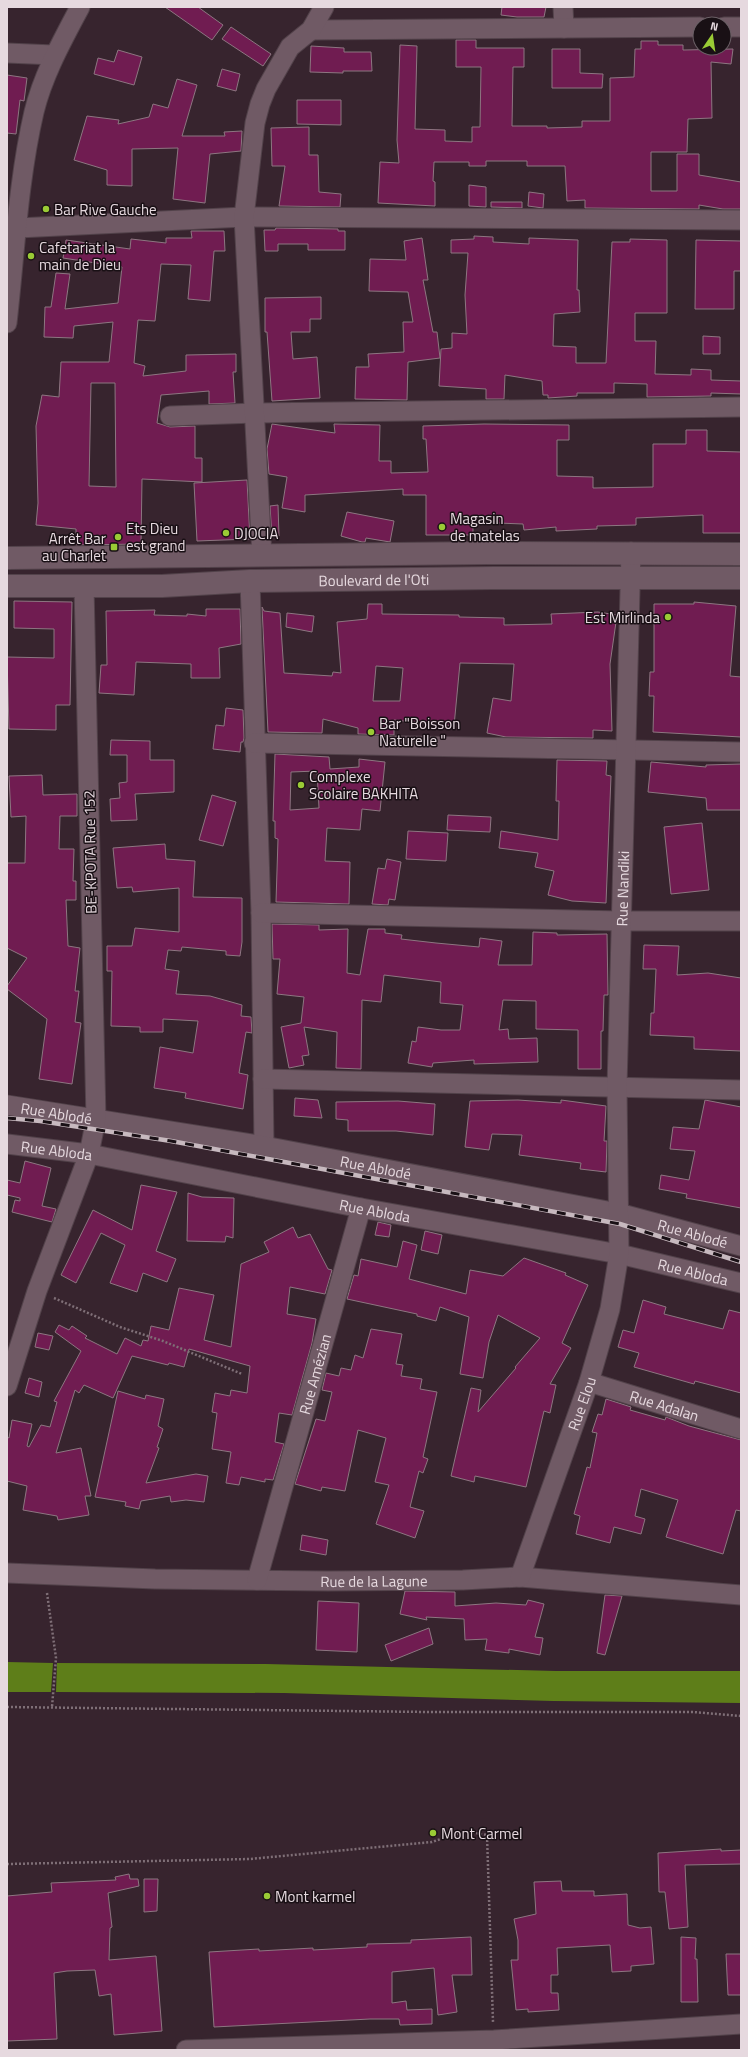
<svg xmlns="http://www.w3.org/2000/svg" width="748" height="2057" viewBox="0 0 748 2057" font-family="'Titillium Web',sans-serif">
  <rect width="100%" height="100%" fill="#37242e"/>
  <path fill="#5e7e19" d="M7,1662L53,1663L51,1692H7Z
    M57,1663L266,1664L556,1671H741V1703L553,1701L284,1693L56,1692Z"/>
  <path fill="#701c51" stroke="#8d7681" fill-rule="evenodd" d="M165,7H198L223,25L212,40Z
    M502,7H546L544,17H517L501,15Z
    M231,27L271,54L263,66L222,39Z
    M456,40H476V48H524V67H513L512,126H547V128L582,127V121H610V78L634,77L635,49H641V41H658V45H683V50L733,49L731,64L711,62L712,118L688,119L687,152H651V191H677V154H699V175L741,182V209H723L699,205V209L585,208V200L567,201L565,166H527V161H486V166H469V162H434L433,181L435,182V206L378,203L380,162L399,163L397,140L400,45L417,46L415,129L445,130V141L472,142V127H480L481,67H456Z
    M311,46L344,48V52H371L372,71H343V73L310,72Z
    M552,49H580V73L603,74L602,88H552Z
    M118,50L142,57L134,85L94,74L98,58L114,62Z
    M222,69L240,74L236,91L217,86Z
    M7,75L27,78L24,101L20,100L16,134L7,133Z
    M177,79L197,85L182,136H225L224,132L242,131L241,151L210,154L205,203L173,199L178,148L132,149V186L107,185V170L74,160L87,116L119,120L118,124L149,117L153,104L168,108Z
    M297,100H341V125L297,124Z
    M309,127V155H318L319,192L341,194L340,207L279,206L285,166H272L271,128Z
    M469,185L486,187V207L469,206Z
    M529,192L544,194L543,208L528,206Z
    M491,202H522V208L491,207Z
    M276,228L338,229V231H345V250H308V244H278V251H265L264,230H275Z
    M191,231H224L225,251H214L210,301L188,299L191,265L161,264L155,321L138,320L134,363L145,366L143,376L186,371V355L236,354V372H233L235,403L209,404V391L161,395L157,423L170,427L195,426V458H202V482L142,479L141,544L76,545V529L36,525L38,503L36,426L42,395L59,397L61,362H109L113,322L74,326L73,338L44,337L45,307H51L56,273L70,274L65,309L118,303L122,267L63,258L66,240L130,249L131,239L166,243V238H192ZM91,383H115L116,487L89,486Z
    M474,236L493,237V242L529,244V238L578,240L577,290H579L580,312L554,314L553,346L576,347V363H606L612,242H630V239L667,240V313H635V341H656L655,374L691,375V369L711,370V380L741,381V394L711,393V396L647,397V384L614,383V393H577V396L548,398V395H543L542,381L505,375L504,399H486V389L439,386L441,349L452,348V333L467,334L465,295L468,253H451V240L474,239Z
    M422,238L428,280H423L433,332H437L440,358L408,362L407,400L355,399L356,367H369L368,354L404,352L403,322H413L408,292L369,291L370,259L406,260L404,241Z
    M696,240L741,241V271H734V309H695Z
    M321,297V319H310V332H291L293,359L317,357L320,398L272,401L267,332H265V298Z
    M703,336L720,337V354H703Z
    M272,424L335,433L334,424L380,425L379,461H391V473L428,472L426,439H423V426L484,424L569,425V440H557V476L593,477V488L653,487V444H686V430H707V451L741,452V533H703V515L636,518V525L597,526V529L556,531V527L524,530L523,524L473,522V535H426V495H403V489L305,495V512L282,508L287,477L269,474L267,449Z
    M247,480L250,539L197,541L194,483Z
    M278,505L279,536L272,537L270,506Z
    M347,512L394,521L390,542L366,538L365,542H362L341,536Z
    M14,601L72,602L70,705H56V730L9,729L7,657L54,658V629L14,628Z
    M694,602L736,606L730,676L741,677V737L653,732L654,696H649L650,672H654V604H694Z
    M368,604H382V614L459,615V617L504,618V625L552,624L551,614L598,612L617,615L610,664L612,731L593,730V738L506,737L487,733L493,698L511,701L514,664L460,663L454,726L394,720V735L358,734V728L323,719L322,733L268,732L262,607L264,611L280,613L284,673L332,676L333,672L341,673L337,622L367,619ZM376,666L403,668L400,701H373Z
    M206,609H240L241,644L219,648L220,678H191V664L136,662L134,695L99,693L101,665H107L106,611L155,610L154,615L187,616V614L206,616Z
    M287,613L314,616L312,632L286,627Z
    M226,708L243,710L244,738L243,742H241L240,752L213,749L216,725L224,726Z
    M111,740L150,741V760H174V792L135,794L137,820L111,821L110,799L120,798L119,783L127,782V755H110Z
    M275,754L329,757L330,769L359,767V759L385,762L380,811L362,809L360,830L327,828L325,861L350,862L349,904L276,902L278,839L275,838V821H273ZM317,771L319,808L290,810L291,772Z
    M557,760L607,761L606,775L611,776L606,903L572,901L548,895L554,871L535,867L538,853L499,848L501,831L558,840L559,801H556Z
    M651,762L706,767V765L741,764V810H707L706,798L648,792Z
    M42,775L43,795L77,794V816H60L59,849H74L73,881H76V900H66L68,946L80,948L75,991H79L75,1022L81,1023L72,1084L39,1079L47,1019L7,989V986L27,958L7,948V863H25L26,816L11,817L9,776Z
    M212,795L236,802L223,846L199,840Z
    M448,815L491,817L490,832L447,830Z
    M702,823L709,890L671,894L664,827Z
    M408,831L448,833L446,861L406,859Z
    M165,844L166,859L195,861L193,897L242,898V942L240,956L226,955V951L182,947L181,951L168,950L165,969L179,971L176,994L210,996L242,1005L241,1016L251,1017L252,1033L246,1032L239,1073L248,1075L243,1109L185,1098L186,1093L154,1088L160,1047L193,1053L198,1021L163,1019V1032H140V1027L111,1026L112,971H107V946H132L135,928L179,932V888L133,892L132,887L117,888L113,848Z
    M387,859L401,862L395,900L389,899L388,905L372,904L378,868L385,869Z
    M272,924L319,925V930L348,929L347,973L360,975L368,929H385V933L402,935L401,939L436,943L479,947L480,938L502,941L498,965H532L533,932L557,933V935L607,934L608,995H604L603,1031H601V1069H578V1030L536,1029V1001L503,1000L499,1030L508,1029L509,1039L537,1038L538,1062L474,1064V1060L433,1063L432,1067L408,1063L412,1041L416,1042L418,1027L441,1030H460L463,1005L440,1003L441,982L384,975L381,1002L362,1000L361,1069L336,1068L337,1032L304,1027L309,1055L302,1056L304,1065L289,1068L281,1027L301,1023L304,997L277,994L280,959H273Z
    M644,945L679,946L677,975L708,973L741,978V1051L694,1049V1037L650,1035L651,1013H654L656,969H643Z
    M295,1098L318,1100L322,1118L294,1116Z
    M518,1100L561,1103V1100L606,1106L604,1141H607L606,1172L580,1169L581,1163L519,1155L522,1135L492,1134L489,1150L465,1147L470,1101Z
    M705,1100L741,1107V1208L686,1198L687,1194L659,1189L661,1175L689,1180L695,1151L670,1149L673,1127L699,1129Z
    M398,1101L435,1104L433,1135L396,1131H348V1120L336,1119V1102Z
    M25,1161L51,1168L42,1206L56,1209L52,1222L12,1212L15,1200L20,1201V1198L7,1195V1180L20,1183Z
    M141,1185L177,1192L156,1251L176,1259L167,1282L143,1273L137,1292L110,1283L125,1245L101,1233L76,1283L61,1275L93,1210L132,1230Z
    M188,1193L202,1197L234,1198L233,1238L226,1236L225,1242L187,1241Z
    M378,1222L391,1225L389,1237L375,1235Z
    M293,1227L298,1238L310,1234L328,1269L332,1270L325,1294L290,1287L287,1314L316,1319L312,1343L292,1415L279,1413L275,1442L284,1444L273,1480L265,1479V1482L241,1477L239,1485L226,1483L231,1452L212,1449L217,1413L212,1412L215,1393L230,1396L231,1390L247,1393L250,1366L189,1349L184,1367L169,1363L168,1365L132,1356L113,1398L84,1385L79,1393L75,1390L56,1453L81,1448L91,1496H85L89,1515L58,1520L57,1516L23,1510L27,1486L7,1481V1437L9,1438L12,1420L32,1424L27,1446L29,1447L41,1425L50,1427L57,1402L54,1401L81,1351L55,1332L59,1325L69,1330L72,1326L87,1336L85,1338L117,1354L125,1338L141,1346L143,1340L148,1341L151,1326L169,1330L179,1288L214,1295L204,1340L231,1347L241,1264L269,1252L264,1242Z
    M425,1231L442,1235L438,1254L421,1250Z
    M403,1241L417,1245L409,1279L466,1294L470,1270L503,1276L524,1258L566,1273L565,1275L588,1285L562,1343L571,1348L550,1384L556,1385L550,1413L544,1411L526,1487L475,1476L474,1482L451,1476L471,1388L481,1390L478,1412L516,1368L515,1367L540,1338L498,1315L489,1342L483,1378L460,1374L469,1317L440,1307L436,1321L417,1316V1314L347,1299L354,1275L358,1276L361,1259L397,1267Z
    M643,1300L666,1307L664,1314L723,1329L729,1310L741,1313V1393L695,1381L694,1384L634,1367L639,1353L618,1347L623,1330L634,1333Z
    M371,1329L402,1334L396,1364L403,1365L401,1376L422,1379L420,1389L437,1392L423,1457L428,1459L423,1473L419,1471L410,1507L424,1511L415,1538L376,1524L389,1485L375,1482L386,1438L358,1430L345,1491L322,1487L321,1491L295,1484L316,1419L325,1421L332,1392L322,1390L326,1373L339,1376L341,1368L351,1370L355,1355L363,1358Z
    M38,1333L53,1336L49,1350L35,1347Z
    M29,1378L42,1382L39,1397L25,1393Z
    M118,1391L145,1399L146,1395L164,1399L158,1426L163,1429L157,1447L159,1448L146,1483L196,1474L208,1476L204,1502L186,1500L171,1502L170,1496L141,1501L139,1509L125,1506L126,1502L95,1497Z
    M606,1399L631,1407L630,1410L665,1420L666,1417L689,1426L741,1440V1511L736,1510L723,1554L666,1537L678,1500L641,1489L635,1516L645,1519L641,1534L614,1527L610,1543L576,1534L580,1516L574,1514L587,1467L590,1468L597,1433L592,1432L598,1414L602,1415Z
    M302,1535L328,1540L326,1555L300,1550Z
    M405,1591L455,1592V1606L496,1603L526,1605L528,1600L544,1604L535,1637L543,1638L540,1655L509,1649V1653L485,1650L487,1639L465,1640L464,1619L426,1617L427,1620L400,1614Z
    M605,1595L622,1596L605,1655L597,1653Z
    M318,1601L359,1603L357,1652L316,1650Z
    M429,1628L433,1644L391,1661L385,1645Z
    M721,1849V1851L741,1850V1864L685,1865L688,1927L669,1929L665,1892H659L658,1853Z
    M129,1874L130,1879H138L139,1886L108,1893L112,1927L110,1928L109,1960L156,1956L162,2031L114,2035L111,1994L99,1996L95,1970L67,1971L54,1973L57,2039L7,2041V1896L52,1892L51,1883L116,1880L115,1877Z
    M144,1879H158L157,1911L144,1912Z
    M561,1881L562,1891H594V1896L627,1894L628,1925L640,1928L651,1927L654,1964L631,1966V1971L612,1972L610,1945L557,1948L558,1975H551V1993H558L559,2010L528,2012V2009L516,2010L511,1960H518V1940L514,1919L536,1914L534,1882Z
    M471,1937L472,1975H452L457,2012L438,2015L434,1968L392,1972V2003L406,2001L407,2010L432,2009V2024L400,2025L399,2019H370L214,2027L209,1952L259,1949V1951L313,1948V1950L367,1947V1944L411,1943V1940Z
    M681,1937L696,1938L695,1959H697L698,2002H681Z
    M726,1954H741V1995H728Z"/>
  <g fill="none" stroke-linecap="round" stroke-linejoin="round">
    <g stroke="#52424a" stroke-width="21">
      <g id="street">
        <path d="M563,7L564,28"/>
        <path d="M724,27H741"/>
        <path d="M311,30L700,27"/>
        <path d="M7,53L54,55"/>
        <path d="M18,228L244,217L741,220"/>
        <path d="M7,323C15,253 18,181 34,112C43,75 62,41 80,7"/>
        <path d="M170,416L255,413L741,407"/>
        <path d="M262,556L244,217L255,123L260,104L266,89L290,47L311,30L324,7"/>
        <path d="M250,581L261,913L264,1146"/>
        <path d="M254,743L741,752"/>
        <path d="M261,913L621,921H741"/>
        <path d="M263,1079L741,1090"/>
        <path id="s1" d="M7,1105L264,1146L618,1213L741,1246"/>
        <path id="s2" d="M7,1144L89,1154L361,1208L619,1254L741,1283"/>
        <path id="s3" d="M589,1382L741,1429"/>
        <path d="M7,1386L37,1291L89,1154L96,1119L84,586"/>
        <path id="s4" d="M7,1573L155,1579L328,1581L463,1580L520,1577L741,1595"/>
        <path id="s5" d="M520,1577L589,1382L610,1309L619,1254L617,1087L631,552"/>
        <path id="s6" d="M257,1580L361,1208"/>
        <path d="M186,2050L494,2040L741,2024"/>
      </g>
    </g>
    <g stroke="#52424a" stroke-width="24">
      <g id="secondary">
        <path d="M7,558L487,553L741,554"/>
        <path id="s7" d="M7,586H162L250,581L492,578H741"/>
      </g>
    </g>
    <path stroke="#7f6f77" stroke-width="2.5" stroke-dasharray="2 2" stroke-linecap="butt" d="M54,1298L120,1327L163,1341L242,1374
      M47,1593L56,1658L52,1707
      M7,1707L428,1712H693L741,1716
      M7,1864L250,1859L432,1842L464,1831L487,1835L493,2022"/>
    <use href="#street" stroke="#705a65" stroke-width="19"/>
    <use href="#secondary" stroke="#705a65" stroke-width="22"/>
    <g stroke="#c7b9bf" stroke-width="4.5">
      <path id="rail" d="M7,1118L40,1121L171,1141L620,1224L741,1262"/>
    </g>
    <use href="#rail" stroke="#191015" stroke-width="3" stroke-dasharray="9" stroke-linecap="butt"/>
  </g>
  <g fill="#9acb35" stroke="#191015" stroke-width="1.5">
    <circle cx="46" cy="209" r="4"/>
    <circle cx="31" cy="256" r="4"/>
    <circle cx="442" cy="527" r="4"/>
    <circle cx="226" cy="533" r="4"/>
    <circle cx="118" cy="537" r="4"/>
    <rect x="110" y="543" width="8" height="8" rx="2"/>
    <circle cx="668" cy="617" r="4"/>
    <circle cx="371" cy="732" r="4"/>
    <circle cx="301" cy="785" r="4"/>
    <circle cx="433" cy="1833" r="4"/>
    <circle cx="267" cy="1896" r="4"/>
  </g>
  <g text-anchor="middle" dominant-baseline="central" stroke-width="3" stroke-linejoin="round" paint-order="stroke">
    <g font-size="15" fill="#e6d9df" stroke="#191015" text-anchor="start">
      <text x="54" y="209">Bar Rive Gauche</text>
      <text x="39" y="247">Cafetariat la<tspan x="39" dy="17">main de Dieu</tspan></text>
      <text x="450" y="518">Magasin<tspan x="450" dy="17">de matelas</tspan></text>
      <text x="126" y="528">Ets Dieu<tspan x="126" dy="17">est grand</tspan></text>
      <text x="234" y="533">DJOCIA</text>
      <text x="106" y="538" text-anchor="end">Arrêt Bar<tspan x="106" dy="17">au Charlet</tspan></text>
      <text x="660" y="617" text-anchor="end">Est Mirlinda</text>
      <text x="379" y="723">Bar "Boisson<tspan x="379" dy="17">Naturelle "</tspan></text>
      <text x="309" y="776">Complexe<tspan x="309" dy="17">Scolaire BAKHITA</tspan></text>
      <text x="441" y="1833">Mont Carmel</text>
      <text x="275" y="1896">Mont karmel</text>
    </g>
    <g font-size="15" fill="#e6d9df" stroke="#191015">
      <text stroke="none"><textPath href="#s7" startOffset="367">Boulevard de l'Oti</textPath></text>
      <text transform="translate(90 852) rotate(-91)">BE-KPOTA Rue 152</text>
      <text stroke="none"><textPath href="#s5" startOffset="704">Rue Nandiki</textPath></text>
      <text stroke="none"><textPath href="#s1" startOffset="50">Rue Ablodé</textPath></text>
      <text stroke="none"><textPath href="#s2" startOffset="50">Rue Abloda</textPath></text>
      <text stroke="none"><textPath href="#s1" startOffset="374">Rue Ablodé</textPath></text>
      <text stroke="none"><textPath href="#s2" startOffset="374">Rue Abloda</textPath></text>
      <text stroke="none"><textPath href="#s1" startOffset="698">Rue Ablodé</textPath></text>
      <text stroke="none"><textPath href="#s2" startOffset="698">Rue Abloda</textPath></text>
      <text stroke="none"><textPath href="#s6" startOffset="214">Rue Amézian</textPath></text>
      <text stroke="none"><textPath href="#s5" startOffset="184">Rue Elou</textPath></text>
      <text stroke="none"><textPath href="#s3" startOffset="79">Rue Adalan</textPath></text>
      <text stroke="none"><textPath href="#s4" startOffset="367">Rue de la Lagune</textPath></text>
    </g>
  </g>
  <rect width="748" height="2057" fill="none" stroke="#e6d9df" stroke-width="16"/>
  <g transform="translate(712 36) rotate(13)"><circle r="19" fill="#191015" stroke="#6b6066"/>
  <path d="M0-3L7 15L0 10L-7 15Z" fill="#9acb35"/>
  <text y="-6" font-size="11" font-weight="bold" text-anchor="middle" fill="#e6d9df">N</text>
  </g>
</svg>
